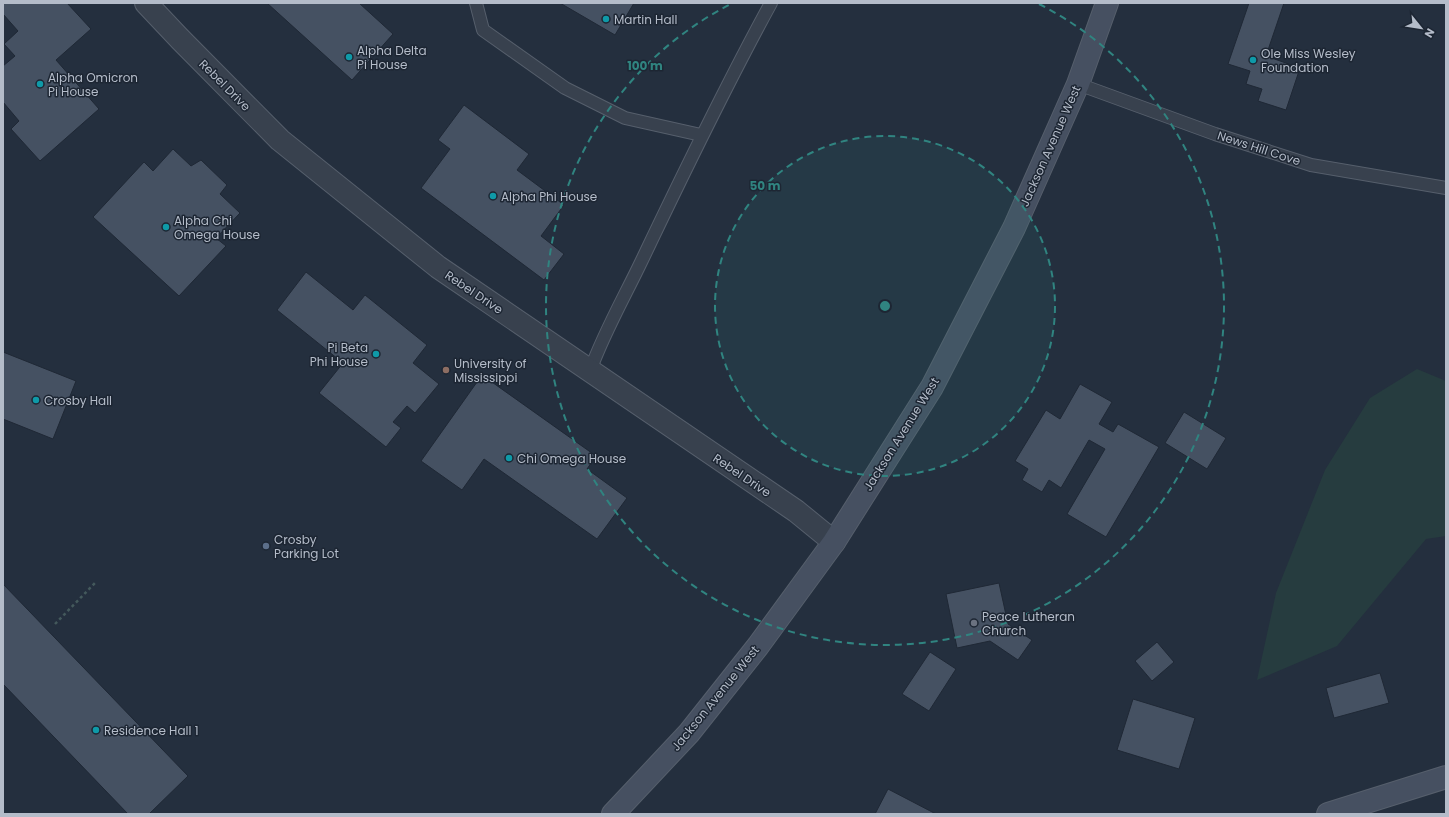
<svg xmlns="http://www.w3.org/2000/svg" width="1449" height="817" viewBox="0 0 1449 817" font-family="Poppins,sans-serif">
  <rect width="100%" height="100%" fill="#242f3e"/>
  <path fill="#263c3f" d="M1417,369L1446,381V536L1426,539L1337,646L1257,680L1276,593L1325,470L1370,398Z"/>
  <path fill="#455162" stroke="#1f2835" d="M3,3H67L91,29L56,60L99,109L40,161L11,129L19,121L3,102V66L15,56L4,44L18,31L3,14Z
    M267,3H359L393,34L352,80Z
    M560,3H634L615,35Z
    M1249,3H1284L1266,56L1300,68L1286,110L1258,101L1262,89L1246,84L1250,71L1228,64Z
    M464,105L529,154L517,170L564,205L541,236L564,254L544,280L421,188L450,149L438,140Z
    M173,149L191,166L201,160L227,185L220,194L240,213L216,238L226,246L179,296L93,217L144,162L153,171Z
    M306,272L353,310L365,295L427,345L413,363L439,384L415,413L407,406L393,422L401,428L386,447L319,393L343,363L277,310Z
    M3,352L76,381L53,439L3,419Z
    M482,375L596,456L587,469L627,498L597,539L484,459L462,490L421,461Z
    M1080,384L1112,402L1099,424L1113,432L1118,424L1159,447L1106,537L1067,514L1105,449L1089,440L1061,488L1049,480L1042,492L1022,480L1028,469L1015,461L1046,410L1060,419Z
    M1184,412L1226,438L1207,469L1165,443Z
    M999,583L1008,624L1032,640L1018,660L990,641L957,648L946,594Z
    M3,584L188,776L149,814H128L3,684Z
    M1157,642L1174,662L1152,681L1135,661Z
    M930,652L956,669L929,711L902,694Z
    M1380,673L1389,703L1334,718L1326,688Z
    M1133,699L1195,718L1179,769L1117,750Z
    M888,789L936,814H875Z"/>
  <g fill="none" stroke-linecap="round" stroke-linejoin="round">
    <g stroke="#565f6c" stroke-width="14">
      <path id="lane" d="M476,3L483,30L565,88L625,118L701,135
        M1078,84L1215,134L1311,165L1446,188
        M590,371C604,332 625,296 643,258C684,172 725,87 771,3"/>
    </g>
    <g stroke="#565f6c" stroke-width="24">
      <path id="street" d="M146,3L180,39L280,140L438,267L796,511L834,542"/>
    </g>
    <g stroke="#565f6c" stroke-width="24">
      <path id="secondary" d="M613,814L689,733L758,646L834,542L932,387L1014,228L1078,84L1107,3
        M1328,814L1446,777"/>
    </g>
    <path stroke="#44595c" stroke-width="2.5" stroke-dasharray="3 3" stroke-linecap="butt" d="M55,624L95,583"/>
    <use href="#lane" stroke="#38414e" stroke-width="12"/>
    <use href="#street" stroke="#38414e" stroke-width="22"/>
    <use href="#secondary" stroke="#465061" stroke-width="22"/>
  </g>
  <circle cx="885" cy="306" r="170" fill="#308480" fill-opacity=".12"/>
  <g fill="none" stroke="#308480" stroke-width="2" stroke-dasharray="7 5">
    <circle cx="885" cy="306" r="170"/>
    <path d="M1039 4A339 339 0 1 1 731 4"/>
  </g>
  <g fill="#0f9aa8" stroke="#1d2633" stroke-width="1.5">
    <circle cx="606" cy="19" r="4"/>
    <circle cx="349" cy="57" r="4"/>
    <circle cx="1253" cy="60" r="4"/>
    <circle cx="40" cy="84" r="4"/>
    <circle cx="493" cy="196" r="4"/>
    <circle cx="166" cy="227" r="4"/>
    <circle cx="376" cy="354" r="4"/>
    <circle cx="36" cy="400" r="4"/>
    <circle cx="509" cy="458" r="4"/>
    <circle cx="96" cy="730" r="4"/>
  </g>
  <circle fill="#8d6e63" stroke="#1d2633" stroke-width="1.5" cx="446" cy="370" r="4"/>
  <circle fill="#5c6f8a" stroke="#1d2633" stroke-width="1.5" cx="266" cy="546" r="4"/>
  <circle fill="#6b7280" stroke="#1d2633" stroke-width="1.5" cx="974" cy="623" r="4"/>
  <g text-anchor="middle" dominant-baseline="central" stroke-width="3" stroke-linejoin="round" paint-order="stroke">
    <g font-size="12" fill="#b4bcc9" stroke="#1d2633" text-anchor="start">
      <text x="614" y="19">Martin Hall</text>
      <text x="357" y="50">Alpha Delta<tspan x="357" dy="14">Pi House</tspan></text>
      <text x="1261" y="53">Ole Miss Wesley<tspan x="1261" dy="14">Foundation</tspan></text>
      <text x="48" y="77">Alpha Omicron<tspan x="48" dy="14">Pi House</tspan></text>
      <text x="501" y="196">Alpha Phi House</text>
      <text x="174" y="220">Alpha Chi<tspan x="174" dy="14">Omega House</tspan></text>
      <text x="368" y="347" text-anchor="end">Pi Beta<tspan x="368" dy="14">Phi House</tspan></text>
      <text x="454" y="363">University of<tspan x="454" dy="14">Mississippi</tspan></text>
      <text x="44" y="400">Crosby Hall</text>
      <text x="517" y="458">Chi Omega House</text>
      <text x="274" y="539">Crosby<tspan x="274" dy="14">Parking Lot</tspan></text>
      <text x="982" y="616">Peace Lutheran<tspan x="982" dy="14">Church</tspan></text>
      <text x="104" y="730">Residence Hall 1</text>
    </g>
    <g font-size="12" fill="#b4bcc9" stroke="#1d2633">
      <text transform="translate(225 85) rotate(45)">Rebel Drive</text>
      <text transform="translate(1050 146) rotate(-66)">Jackson Avenue West</text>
      <text transform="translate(1259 148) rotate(18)">News Hill Cove</text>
      <text transform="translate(474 292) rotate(34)">Rebel Drive</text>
      <text transform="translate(901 434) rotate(-58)">Jackson Avenue West</text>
      <text transform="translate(742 475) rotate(34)">Rebel Drive</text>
      <text transform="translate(715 698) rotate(-51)">Jackson Avenue West</text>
    </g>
  </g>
  <circle cx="885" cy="306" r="6" fill="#308480" stroke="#1d2633" stroke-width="2"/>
  <g font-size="12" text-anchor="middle" font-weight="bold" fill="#308480" stroke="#1d2633" stroke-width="3" stroke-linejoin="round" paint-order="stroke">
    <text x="645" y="70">100 m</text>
    <text x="765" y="190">50 m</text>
  </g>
  <rect width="1449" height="817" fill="none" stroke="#b4bcc9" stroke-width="8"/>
  <g transform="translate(1421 28) rotate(120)" stroke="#1d2633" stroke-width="3" paint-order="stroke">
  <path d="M0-3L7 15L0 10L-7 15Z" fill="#b4bcc9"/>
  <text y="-6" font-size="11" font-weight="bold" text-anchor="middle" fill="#b4bcc9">N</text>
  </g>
</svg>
